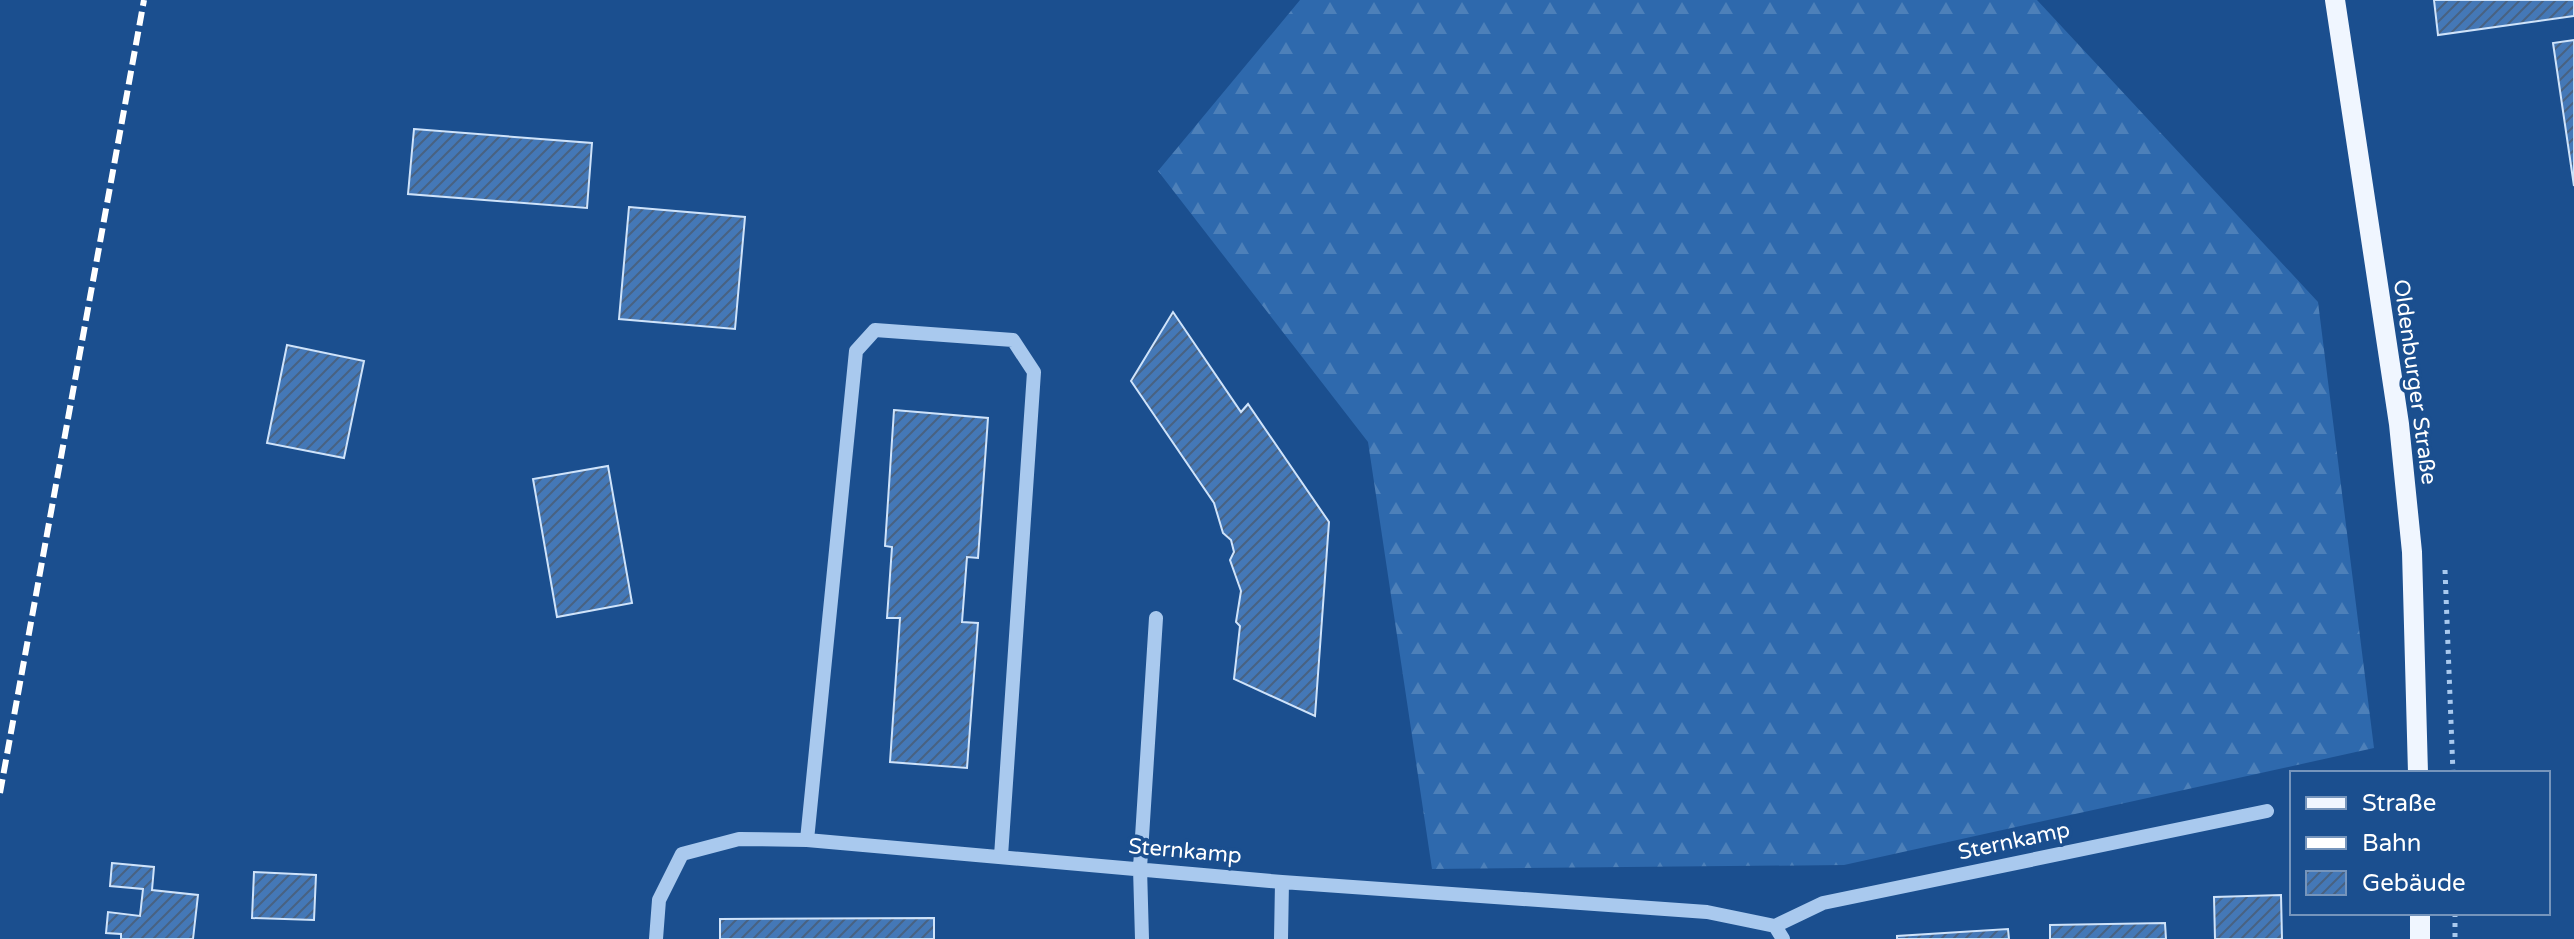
<svg xmlns="http://www.w3.org/2000/svg" width="2574" height="939" viewBox="0 0 2574 939" font-family="'Varela Round',sans-serif">
  <defs>
    <pattern id="forest-firs" width="22" height="20" patternUnits="userSpaceOnUse" patternTransform="scale(2)"><rect width="22" height="20" fill="#2e69ad"/><path d="M5 1l3.5 6h-7zM16 11l3.5 6h-7z" fill="#4d80b9"/></pattern>
    <pattern id="building-hatch" width="6" height="6" patternUnits="userSpaceOnUse" patternTransform="scale(2)"><rect width="6" height="6" fill="#4478b7"/><path d="M-1 1l2-2M0 6l6-6M5 7l2-2" fill="none" stroke="#486282"/></pattern>
  </defs>
  <rect width="100%" height="100%" fill="#1b4f8f"/>
  <path fill="url(#forest-firs)" d="M1300,0H2037L2318,302L2374,748L1844,865L1432,869L1368,442L1158,171Z"/>
  <path fill="url(#building-hatch)" stroke="#cfe3fa" stroke-width="2" d="M2434,0H2574V16L2438,35Z
    M2574,40V186L2553,43Z
    M414,129L592,143L587,208L408,194Z
    M629,207L745,217L735,329L619,319Z
    M1173,312L1241,412L1248,404L1329,522L1315,716L1234,679L1240,626L1236,622L1241,591L1230,560L1234,552L1231,540L1223,533L1214,503L1131,381Z
    M287,345L364,361L344,458L267,443Z
    M894,410L988,418L978,558L967,557L962,622L978,623L967,768L890,762L900,618H887L892,547L885,546Z
    M608,466L632,603L557,617L533,479Z
    M112,863L154,867L152,890L198,895L193,939H121V934L106,933L108,912L140,916L143,889L110,886Z
    M254,872L316,875L314,920L252,918Z
    M2281,895L2282,939H2215L2214,897Z
    M934,918V939H720V919Z
    M2165,923L2166,939H2050V925Z
    M2008,929L2009,939H1897V936Z"/>
  <g fill="none" stroke-linecap="round" stroke-linejoin="round">
    <path stroke="#a9c9ee" stroke-width="5" stroke-dasharray="4 6" stroke-linecap="butt" d="M2445,570L2453,773
      M2455,913V939"/>
    <path stroke="#a9c9ee" stroke-width="14" d="M807,840L856,351L875,330L1013,340L1034,372L1001,856
      M1775,926L1823,903L2267,811
      M656,939L659,900L682,854L739,839L807,840L1282,882L1707,912L1775,926L1783,939
      M1142,939L1140,868L1156,618
      M1281,939L1282,882"/>
    <path stroke="#f0f6ff" stroke-width="20" d="M2335,0L2399,424L2412,552L2418,773
      M2420,913V939"/>
    <path stroke="#fff" stroke-width="6" stroke-dasharray="14 6" stroke-linecap="butt" d="M0,793L144,0"/>
  </g>
  <g text-anchor="middle" dominant-baseline="central" stroke-width="7" stroke-linejoin="round" paint-order="stroke">
    <g font-size="22" fill="#fff" stroke="#1b4f8f">
      <text transform="translate(2415 382) rotate(82)">Oldenburger Straße</text>
      <text transform="translate(2014 841) rotate(-12)">Sternkamp</text>
      <text transform="translate(1185 851) rotate(5)">Sternkamp</text>
    </g>
  </g>
  <rect x="2290" y="771" width="260" height="144" fill="#1b4f8f" stroke="#7695bc" stroke-width="2"/>
  <rect x="2306" y="797" width="40" height="12" fill="#f0f6ff" stroke="#7695bc" stroke-width="2"/>
  <text x="2362" y="811" font-size="24" fill="#ffffff">Straße</text>
  <rect x="2306" y="837" width="40" height="12" fill="#ffffff" stroke="#7695bc" stroke-width="2"/>
  <text x="2362" y="851" font-size="24" fill="#ffffff">Bahn</text>
  <rect x="2306" y="871" width="40" height="24" fill="url(#building-hatch)" stroke="#7695bc" stroke-width="2"/>
  <text x="2362" y="891" font-size="24" fill="#ffffff">Gebäude</text>
</svg>
